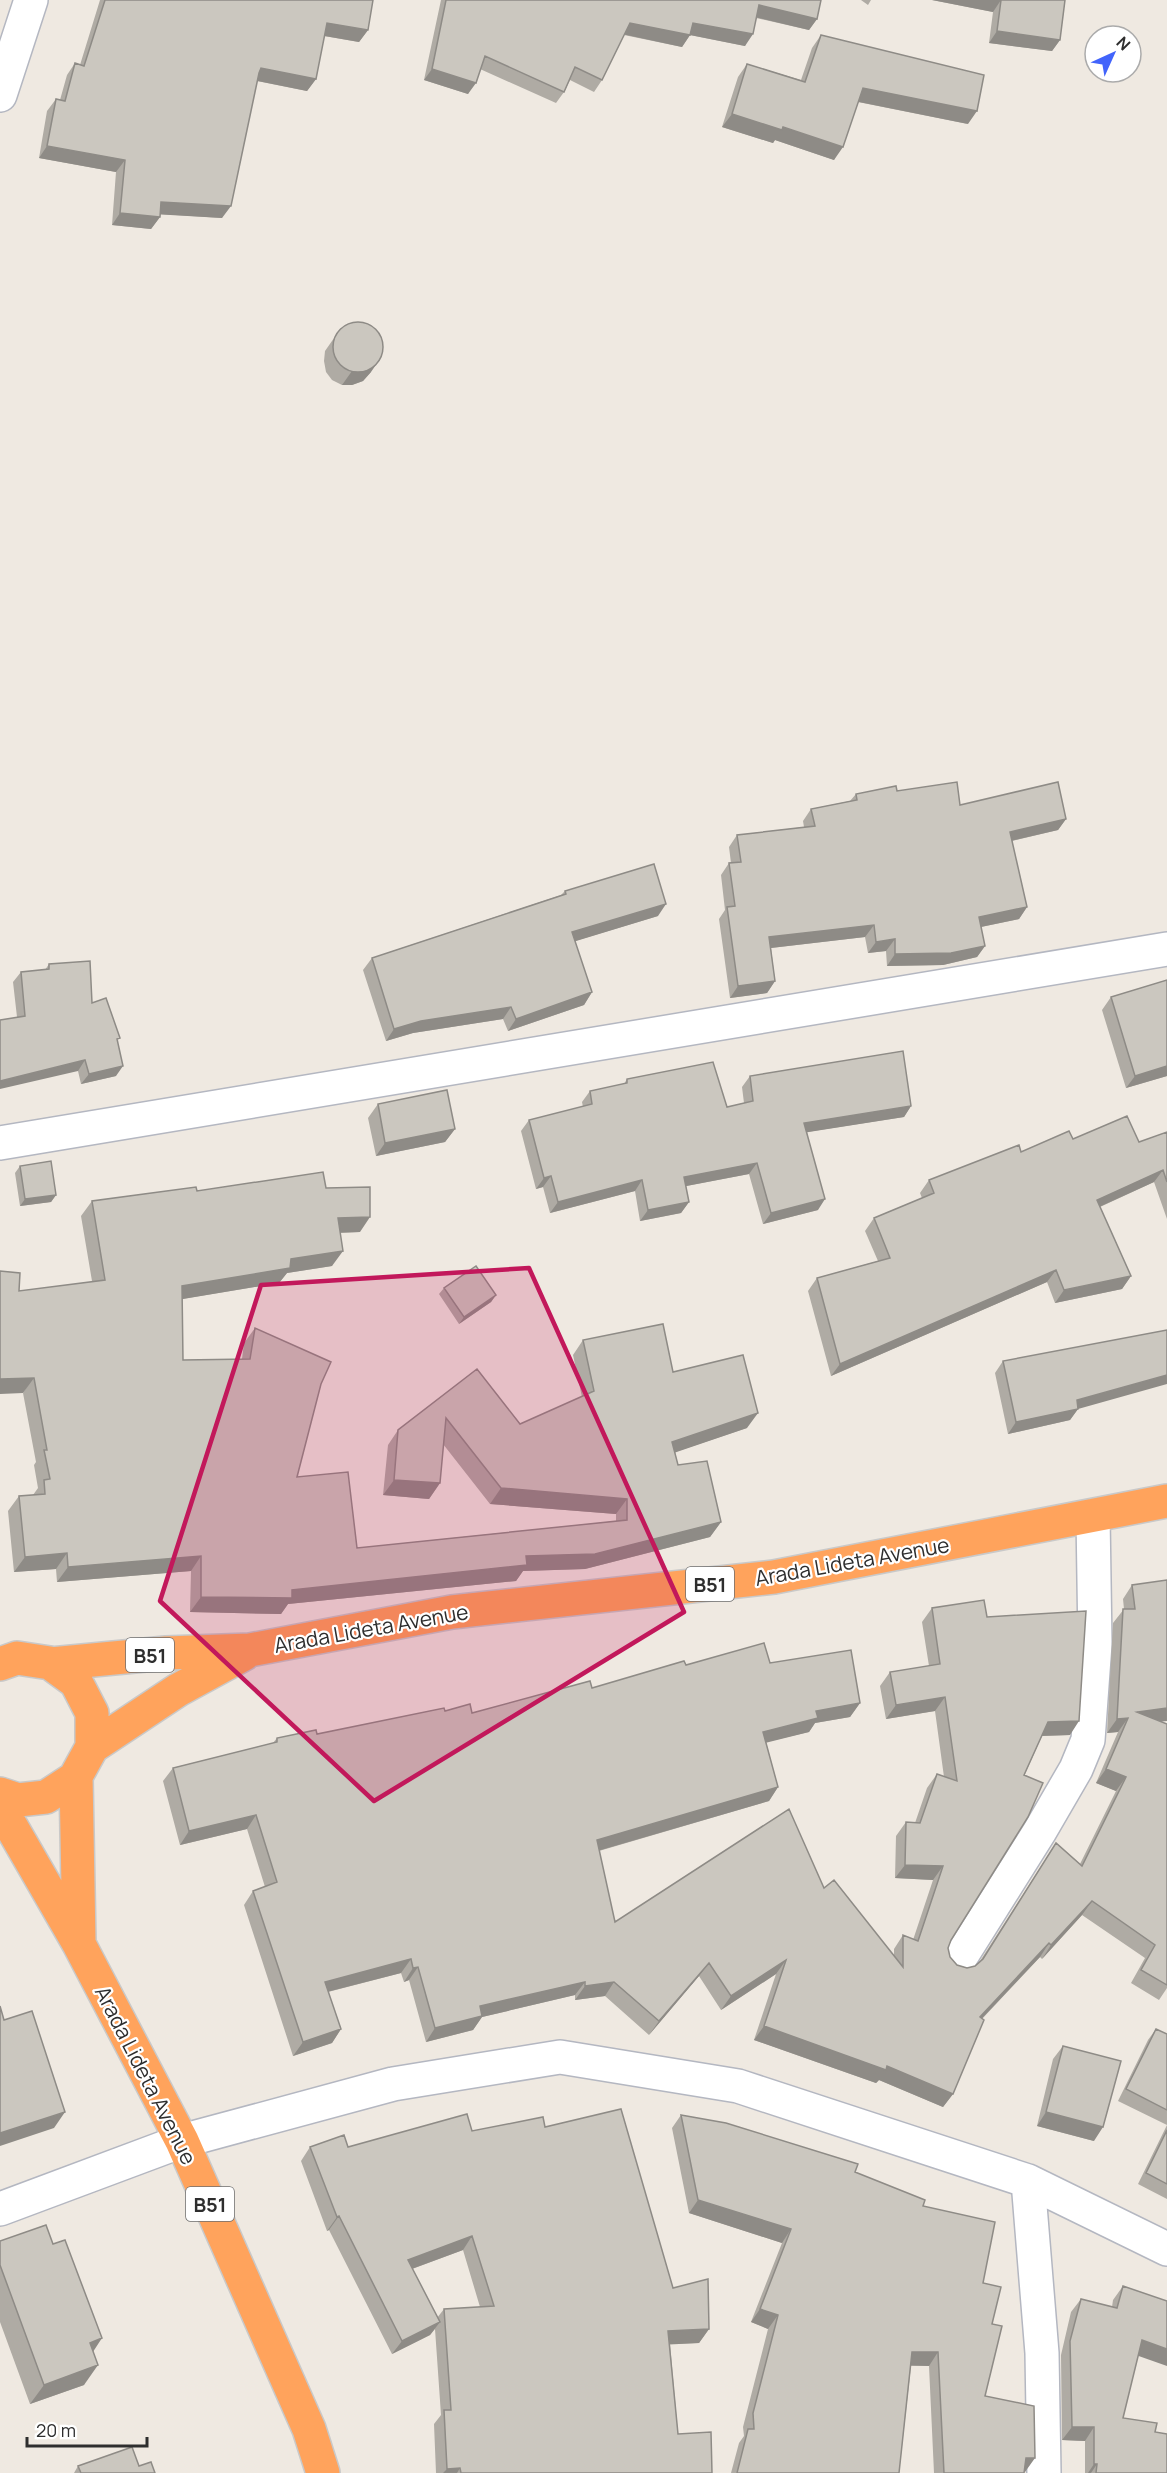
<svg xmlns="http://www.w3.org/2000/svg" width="1167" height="2473" viewBox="0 0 1167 2473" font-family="Manrope,sans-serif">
  <rect width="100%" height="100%" fill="#efe9e1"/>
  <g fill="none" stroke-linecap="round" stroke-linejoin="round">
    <g stroke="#b4b7c1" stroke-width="36">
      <path id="minor" d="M0,95L31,0
        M0,1143L1167,949
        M957,1963L1040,1831L1076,1769L1088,1740L1095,1644L1093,1516
        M1028,2181L1042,2353L1044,2473
        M0,2209L182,2141L393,2084L560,2057L738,2086L1028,2181L1167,2249"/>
    </g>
    <g stroke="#c9c9c9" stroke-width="36">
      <path id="highway" d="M0,1664L17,1658L50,1663L76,1682L92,1713V1747L75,1778L46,1797L18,1800L0,1794
        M51,1664L166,1653L250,1650L452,1612L774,1577L1167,1501
        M92,1747L178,1690L244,1654
        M76,1777L79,1942
        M0,1807L79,1944L182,2141L309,2429L323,2473"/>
    </g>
    <use href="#minor" stroke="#fff" stroke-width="33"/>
    <use href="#highway" stroke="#ffa35c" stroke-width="33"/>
  </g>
  <path fill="#afaba4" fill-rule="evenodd" d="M100,0H373L368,30L359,42L324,36L316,79L307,91L257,81L222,218L160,214V217L151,229L112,225L116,172L39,158L47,111L56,99L60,100L67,75L75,63L80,65Z
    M441,0H821L817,19L809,30L756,18L745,46L690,35L682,47L624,35L602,80L594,92L570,80L564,92L556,103L480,69L468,94L424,80Z
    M861,0H871L868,5Z
    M932,0H1065L1060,40L1052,51L989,43L993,12Z
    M821,35L968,124L858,102L834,160L775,140L773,143L722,127L738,77L747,64L801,80L812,48Z
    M341,328L371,372L363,381L352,385H342L332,380L326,372L324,361L325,351Z
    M897,791L960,805L1066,819L1058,830L1012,841L1027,907L1019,919L981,927L985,946L977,957L943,965L887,966L886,951L868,953L865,937L771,948L775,981L767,993L730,998L719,919L725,910L721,875L729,863H731L729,847L737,835L804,827L803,821L811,809L850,801L856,794Z
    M565,891L658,916L575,941L592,992L584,1005L508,1031L503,1019L413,1033L386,1041L363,970L372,958L561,895Z
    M49,964L92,1003L117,1041L116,1076L81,1084L78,1071L17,1017L13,982L21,972L45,970Z
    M1167,980V1076L1126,1088L1102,1010L1111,997Z
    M750,1076L911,1106L904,1117L807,1132L818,1210L763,1224L749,1174L686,1186L689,1202L681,1213L640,1221L635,1191L550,1213L543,1187L536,1189L521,1131L529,1120L583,1107L582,1102L590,1091L624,1084L627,1079L727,1107L744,1103L742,1087Z
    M378,1104L455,1129L445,1142L376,1156L368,1118Z
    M1167,1132V1219L1154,1182L1100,1207L1131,1276L1122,1289L1055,1303L1047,1282L831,1376L808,1291L817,1278L878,1261L865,1231L874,1218L922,1198L920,1193L929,1180L1021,1152L1073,1139L1139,1142Z
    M20,1166L56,1195L51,1202L20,1206L15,1173Z
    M326,1188L360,1232L340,1233L332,1266L287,1273L279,1283L182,1299L183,1360L242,1359L244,1343L255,1328L321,1384L297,1477L357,1548L616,1521V1514L490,1504L443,1444L440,1483L429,1499L383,1495L388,1445L398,1430L477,1369L520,1424L582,1397L573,1355L583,1340L673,1372L747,1428L675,1452L678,1465L721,1522L710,1537L585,1569L523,1571L516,1581L288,1604L281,1614L190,1612L191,1571L57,1582L56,1569L14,1572L8,1511L19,1496L33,1495L38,1488L34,1465L36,1462L23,1393L92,1281L81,1216L92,1201L197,1191Z
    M444,1288L496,1295L491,1302L459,1324L439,1294Z
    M1003,1361L1078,1409L1070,1420L1008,1434L995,1373Z
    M1132,1585L1162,1722L1167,1724V1988L1159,2000L1131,1983L1145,1958L1082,1915L1042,1959L1040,1957L982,2019L953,2094L943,2107L879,2080L876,2083L754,2040L776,1974L721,2010L699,1976L649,2035L605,1996L575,2000V1995L482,2017L473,2030L426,2042L409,1980L404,1982L401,1973L328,1992L341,2029L332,2043L293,2056L244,1905L253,1891L265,1887L247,1829L180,1845L163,1781L173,1768L273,1743L277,1738L317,1734L445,1711L472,1713L592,1688L686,1665L770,1663L860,1703L850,1717L815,1723L809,1732L766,1742L778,1787L769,1801L599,1851L615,1922L824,1888L894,1956V1949L903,1935L913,1940L933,1880L895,1878L896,1836L906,1822L915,1823L927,1788L937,1774L944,1777L935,1711L886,1719L880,1686L890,1672L929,1666L922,1622L932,1608L987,1617L1070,1735L1042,1736L951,1940L948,1948L950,1957L957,1965L967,1968L975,1966L980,1961L1056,1843L1080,1864L1116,1791L1096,1783L1118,1732L1107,1733L1113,1623L1124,1609L1123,1599Z
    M1156,2029L1167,2034V2125L1118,2101L1148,2040Z
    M1063,2046L1094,2141L1037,2126L1053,2059Z
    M681,2115L855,2172L923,2206L983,2283L992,2324L985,2396L1025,2472H1024V2473H934L929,2366H911L899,2473H731L739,2443L744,2436L743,2427L768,2329L751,2322L782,2243L689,2213L672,2128Z
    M1167,2125V2199L1138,2184Z
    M545,2127L673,2288L709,2329L699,2343L670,2344L678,2434L712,2473H436L434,2424L441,2415L435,2329L430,2335L392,2354L329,2230L327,2231L301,2161L310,2147H348L472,2131ZM463,2250L480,2307L444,2309L437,2318L412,2269Z
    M0,2241L93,2352L84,2385L30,2404L0,2322Z
    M1123,2286L1138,2356L1123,2418L1155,2432L1167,2473H1085V2441L1062,2440L1061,2355L1071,2312L1081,2299L1112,2307L1113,2300Z
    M78,2466H139L155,2473H74Z"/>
  <path fill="#8e8b86" d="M932,0H1001L993,12Z
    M759,5L817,19L809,30L751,16Z
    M327,23L368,30L359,42L319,35Z
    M630,23L690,35L682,47L622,34Z
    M693,23L753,34L745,46L685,34Z
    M997,31L1060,40L1052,51L989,43Z
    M261,68L316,79L307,91L253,80Z
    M432,69L476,83L468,94L424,80Z
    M863,88L977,111L968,124L854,101Z
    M732,114L783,127L843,147L834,160L775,140L773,143L722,127Z
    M47,146L125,160L116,172L39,158Z
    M161,202L231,206L222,218L153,214Z
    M120,213L160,217L151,229L112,225Z
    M380,359L371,372L363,381L352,385H342L352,371Z
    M1066,819L1058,830L1002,843L1010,832Z
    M666,904L658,916L563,945L572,932Z
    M1027,907L1019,919L971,929L979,917Z
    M874,925L865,937L761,949L769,937Z
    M895,939L886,951L868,953L876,942Z
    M985,946L977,957L943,965L887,966L895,954Z
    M775,981L767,993L730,998L738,986Z
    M592,992L584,1005L508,1031L516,1019Z
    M511,1007L503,1019L413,1033L386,1041L394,1029L421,1021Z
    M85,1060L78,1071L0,1089V1081Z
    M123,1066L116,1076L81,1084L89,1074Z
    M1167,1066V1076L1126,1088L1135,1076Z
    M911,1106L904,1117L796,1134L804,1123Z
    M455,1129L445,1142L376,1156L385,1143Z
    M757,1163L749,1174L676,1188L684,1177Z
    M1163,1170L1154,1182L1088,1212L1097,1200Z
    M551,1176L543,1187L536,1189L544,1178Z
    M642,1180L635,1191L550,1213L558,1202Z
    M56,1195L51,1202L20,1206L25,1199Z
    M825,1199L818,1210L763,1224L771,1213Z
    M689,1202L681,1213L640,1221L648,1210Z
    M370,1217L360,1232L327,1233L338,1218Z
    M343,1251L332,1266L287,1273L279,1283L171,1301L182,1286L291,1259Z
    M1056,1270L1047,1282L831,1376L840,1364Z
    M1131,1276L1122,1289L1055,1303L1064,1290Z
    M496,1295L491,1302L459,1324L464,1317Z
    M1167,1375V1384L1078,1409L1070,1420L1008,1434L1016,1422L1077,1400Z
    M34,1378L23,1393L0,1394V1379Z
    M758,1413L747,1428L662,1457L672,1442Z
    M394,1480L440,1483L429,1499L383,1495Z
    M501,1488L627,1499L616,1514L490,1504Z
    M721,1522L710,1537L585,1569L523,1571L516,1581L288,1604L281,1614L190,1612L201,1597L292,1590L526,1556Z
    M67,1553L56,1569L14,1572L25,1557Z
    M201,1556L191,1571L57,1582L68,1567Z
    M945,1697L935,1711L886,1719L896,1705Z
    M860,1703L850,1717L815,1723L809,1732L753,1746L763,1732L816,1711Z
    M1167,1708V1721L1127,1725L1137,1712Z
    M1128,1718L1118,1732L1107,1733L1117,1719Z
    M1079,1721L1070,1735L1039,1736L1048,1722Z
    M1106,1769L1126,1777L1116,1791L1096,1783Z
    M778,1787L769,1801L587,1854L597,1840Z
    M256,1815L247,1829L180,1845L189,1831Z
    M905,1865L943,1866L933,1880L895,1878Z
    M1092,1901L1082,1915L1042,1959L1051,1945Z
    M1049,1943L1040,1957L970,2031L980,2017Z
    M411,1959L401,1973L315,1995L325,1982Z
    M786,1960L776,1974L721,2010L731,1996Z
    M709,1963L699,1976L649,2035L659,2021Z
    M418,1967L409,1980L404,1982L413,1968Z
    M585,1982L575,1995L482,2017L473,2030L426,2042L435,2028L480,2006Z
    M614,1982L605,1996L575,2000L585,1986Z
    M764,2026L887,2066L953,2094L943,2107L879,2080L876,2083L754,2040Z
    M341,2029L332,2043L293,2056L303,2042Z
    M65,2112L54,2128L0,2146V2133Z
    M1046,2112L1103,2127L1094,2141L1037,2126Z
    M698,2200L791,2229L782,2243L689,2213Z
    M339,2216L329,2230L327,2231L337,2217Z
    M472,2236L463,2250L398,2274L408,2260Z
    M760,2309L778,2315L768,2329L751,2322Z
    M440,2322L430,2335L392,2354L402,2341Z
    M709,2329L699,2343L659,2345L668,2331Z
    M102,2338L89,2358L90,2343Z
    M1142,2340L1167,2349V2366L1133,2354Z
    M912,2352H938L929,2366L903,2365Z
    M98,2365L84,2385L30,2404L44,2385Z
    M1072,2427H1094L1085,2441L1062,2440Z
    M1026,2458H1035L1025,2472L1017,2471Z
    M1094,2464H1097L1091,2473H1088Z
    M460,2468L457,2473H443L447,2469Z"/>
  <path fill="#cbc7bf" stroke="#8e8b86" stroke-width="1.5" d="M105,0H373L368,30L327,23L316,79L261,68L259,73L231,206L161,202L160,217L120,213L125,160L47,146L56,99L65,101L75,63L84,66Z
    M446,0H821L817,19L759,5L753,34L693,23L690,35L630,23L602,80L575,67L564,92L485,56L476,83L432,69Z
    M1000,0H1065L1060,40L997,31L1001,0Z
    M821,35L984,75L977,111L863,88L843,147L783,127L782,130L732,114L747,64L805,82Z
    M333 347a25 25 0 1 1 50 0a25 25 0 1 1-50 0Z
    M957,782L960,805L1058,782L1066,819L1010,832L1027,907L979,917L985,946L951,953L895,954V939L876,942L874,925L769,937L775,981L738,986L727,907L735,906L729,863L741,862L737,835L815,826L811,809L857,800L856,794L896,786L897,791Z
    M654,864L666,904L572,932L592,992L516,1019L511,1007L421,1021L394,1029L372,958L566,894L565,891Z
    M90,961L92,1003L106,998L120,1038L117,1039L123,1066L89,1074L85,1060L0,1081V1020L25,1016L21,972L49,969V964Z
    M1167,980V1066L1135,1076L1111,997Z
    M903,1051L911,1106L804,1123L825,1199L771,1213L757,1163L684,1177L689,1202L648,1210L642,1180L558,1202L551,1176L544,1178L529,1120L592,1104L590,1091L627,1083V1079L713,1062L727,1107L753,1101L750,1076Z
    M447,1090L455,1129L385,1143L378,1104Z
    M1127,1116L1139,1142L1167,1132V1182L1163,1170L1097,1200L1131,1276L1064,1290L1056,1270L840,1364L817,1278L890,1258L874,1218L934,1193L929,1180L1019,1145L1021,1152L1069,1131L1073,1139Z
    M51,1161L56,1195L25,1199L20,1166Z
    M323,1172L326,1188L370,1187V1217L338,1218L343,1251L291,1259L290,1268L182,1286L183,1360L250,1359L255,1328L331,1362L321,1384L297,1477L348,1472L357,1548L627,1520V1499L501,1488L446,1418L440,1483L394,1480L398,1430L477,1369L520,1424L594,1391L583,1340L663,1324L673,1372L743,1355L758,1413L672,1442L678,1465L707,1461L721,1522L595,1554L526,1556L527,1565L292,1590V1598L201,1597V1556L68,1567L67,1553L25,1557L19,1496L45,1494L44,1480L50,1479L44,1450H47L34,1378L0,1379V1271L20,1273L19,1291L105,1280L92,1201L196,1187L197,1191Z
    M476,1266L496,1295L464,1317L444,1288Z
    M1167,1330V1375L1077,1400L1078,1409L1016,1422L1003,1361Z
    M1167,1580V1708L1137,1712L1167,1724V1985L1141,1970L1155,1945L1092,1901L1051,1945L1049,1943L980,2017L984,2020L953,2094L887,2066L886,2070L764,2026L786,1960L731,1996L709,1963L659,2021L614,1982L585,1986V1982L480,2006L482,2016L435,2028L418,1967L413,1968L411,1959L325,1982L341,2029L303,2042L253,1891L277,1882L256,1815L189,1831L173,1768L277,1742V1738L316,1730L317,1734L444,1708L445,1711L470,1704L472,1713L590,1681L592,1688L684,1661L686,1665L764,1643L770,1663L851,1650L860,1703L816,1711L818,1718L763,1732L778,1787L597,1840L615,1922L789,1809L824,1888L834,1880L903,1967V1935L918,1941L943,1866L905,1865L906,1822L920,1823L937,1774L957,1781L945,1697L896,1705L890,1672L940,1664L932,1608L984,1600L987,1617L1086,1611L1079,1721L1048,1722L1024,1775L1043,1783L1028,1817L951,1940L948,1948L950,1957L957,1965L967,1968L975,1966L983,1959L1056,1843L1082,1866L1126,1777L1106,1769L1128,1718L1117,1719L1123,1609H1135L1132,1585Z
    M0,2006L4,2020L32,2011L65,2112L0,2133Z
    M1156,2029L1167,2034V2110L1126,2089Z
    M1063,2046L1121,2061L1103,2127L1046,2112Z
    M621,2109L673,2288L708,2279L709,2329L668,2331L678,2434L711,2432L712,2473H461L460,2468L447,2469L444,2410H451L444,2309L494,2306L472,2236L408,2260L440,2322L402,2341L339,2216L337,2217L310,2147L344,2135L348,2147L467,2114L472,2131L543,2117L545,2127Z
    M681,2115L726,2123L858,2164L855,2172L925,2200L923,2206L995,2222L983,2283L1001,2287L992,2324L1002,2326L985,2396L1034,2406L1035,2458H1026L1024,2473H944L938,2352H912L899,2473H737L748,2429H754L753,2413L778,2315L760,2309L791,2229L698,2200Z
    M1167,2130V2184L1146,2173Z
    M46,2225L53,2244L65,2240L102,2338L90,2343L98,2365L44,2385L0,2265V2241Z
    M1123,2286L1167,2301V2349L1142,2340L1123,2418L1157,2423L1155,2432L1167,2434V2473H1096L1097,2464H1094V2427H1072L1070,2341L1081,2299L1117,2308Z
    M132,2447L139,2466L151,2462L155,2473H81L78,2466Z"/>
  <path fill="#c2185b" fill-opacity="0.2" stroke="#c2185b" stroke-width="4.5" stroke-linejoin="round" d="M529,1268L684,1612L374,1801L160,1601L261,1285Z"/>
  <g text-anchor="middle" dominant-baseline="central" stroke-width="4.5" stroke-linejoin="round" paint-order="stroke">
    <g fill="#fff" stroke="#6d6d6d" stroke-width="1.5">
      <rect x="686" y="1567" width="48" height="34" rx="4.5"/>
      <rect x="126" y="1638" width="48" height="34" rx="4.5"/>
      <rect x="186" y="2187" width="48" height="34" rx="4.5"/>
    </g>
    <g font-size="20" font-weight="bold" fill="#2e2e2e">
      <text x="710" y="1584">B51</text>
      <text x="150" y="1655">B51</text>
      <text x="210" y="2204">B51</text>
    </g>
    <g font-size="21" fill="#2e2e2e" stroke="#fff">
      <text transform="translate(852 1561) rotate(-10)">Arada Lideta Avenue</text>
      <text transform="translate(371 1628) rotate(-10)">Arada Lideta Avenue</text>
      <text transform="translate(146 2075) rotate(63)">Arada Lideta Avenue</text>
    </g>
  </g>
  <g transform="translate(1113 54) rotate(45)"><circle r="28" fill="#ffffff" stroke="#ababab" stroke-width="1.5"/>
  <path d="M0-4.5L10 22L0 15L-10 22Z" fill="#4264fb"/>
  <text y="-9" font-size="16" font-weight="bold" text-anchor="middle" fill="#2e2e2e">N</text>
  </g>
  <path d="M27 2437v9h120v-9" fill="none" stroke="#2e2e2e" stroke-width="3"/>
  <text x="36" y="2437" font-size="18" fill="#2e2e2e" stroke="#ffffff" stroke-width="4.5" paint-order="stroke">20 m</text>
</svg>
